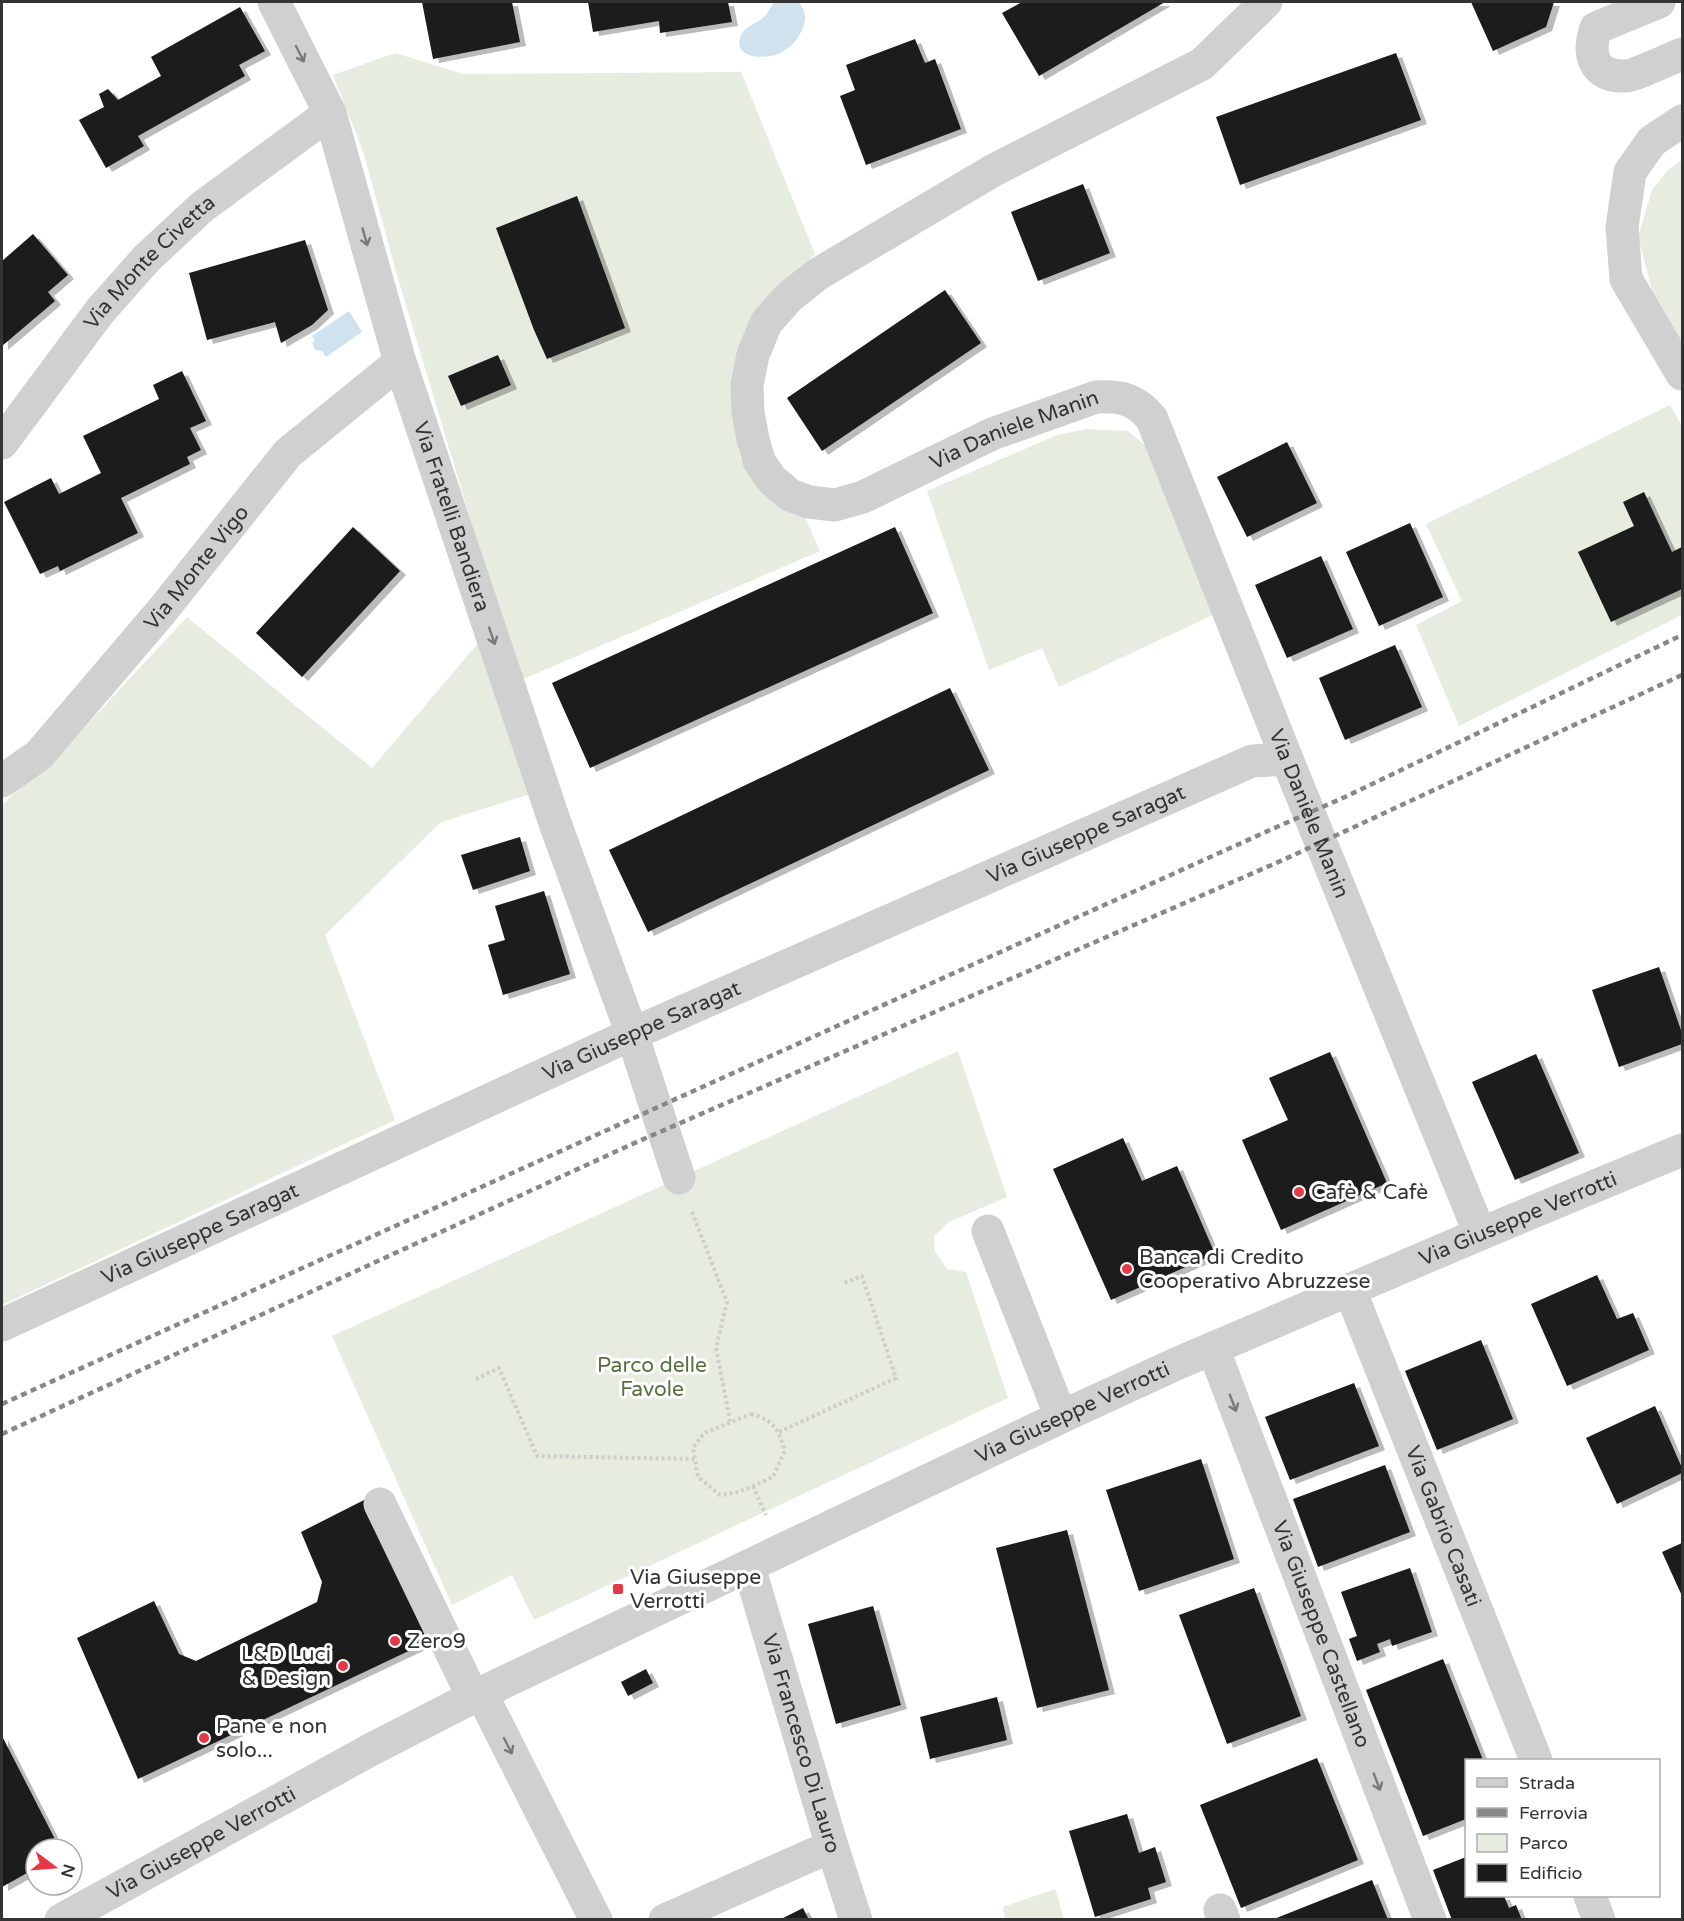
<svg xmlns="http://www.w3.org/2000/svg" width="1684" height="1921" viewBox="0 0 1684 1921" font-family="'Varela Round',sans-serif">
  <defs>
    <filter id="shadow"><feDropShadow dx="6" dy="4" stdDeviation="0" flood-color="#0004"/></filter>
  </defs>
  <rect width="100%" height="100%" fill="#fff"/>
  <path fill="#e6ecdf" d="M395,53L463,74L741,72L815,254L779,287L747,333L731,394L740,458L759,489L804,515L820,551L519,681L397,275L363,151L333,75Z
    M1682,160V356L1657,309L1638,237L1652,190L1668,170Z
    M1670,405L1682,426V615L1459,726L1416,625L1462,601L1426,524Z
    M1087,429L1128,431L1146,446L1215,614L1059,687L1042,648L989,670L927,491L1057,435Z
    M187,617L372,768L480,641L534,793L441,822L325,935L395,1120L2,1305V805L80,732Z
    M958,1051L1007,1197L949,1222L934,1236L935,1252L947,1269L966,1272L1008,1398L534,1620L512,1575L452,1605L332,1336Z
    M1055,1889L1064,1919H1005L1003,1907Z"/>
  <path fill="#cfe2ee" d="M774,2H798C805,9 807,17 803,27C799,39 790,49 778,54C766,59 734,59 740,38C743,27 756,24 764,17C768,13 771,6 774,2Z
    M349,311L362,332L326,357L322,351L315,350L312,343L315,340L312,336Z"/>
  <path fill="#1a1a1a" filter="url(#shadow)" d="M422,2H512L520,42L433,59Z
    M588,2H728L732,22L660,33L659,21L593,32Z
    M1022,2H1165L1039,76L1002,13Z
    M1471,2H1554L1546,27L1493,51Z
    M240,7L265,51L239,65L245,76L138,136L144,146L106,168L79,120L104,107L99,94L108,89L118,100L161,76L151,57Z
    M915,39L925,63L935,59L961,129L866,165L840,96L855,90L846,65Z
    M1396,53L1421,120L1240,185L1216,117Z
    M1083,184L1110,253L1038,281L1011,212Z
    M577,196L625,328L547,359L534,330L496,228Z
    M33,234L68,275L48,292L55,301L2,346V261Z
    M305,240L328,310L312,325L281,343L275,322L207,340L189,273Z
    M945,290L981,343L822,451L787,398Z
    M498,355L511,385L461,406L448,376Z
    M182,371L206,421L190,428L201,450L187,457L190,464L121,498L138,533L60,571L58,566L40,574L4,502L51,478L59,494L101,473L83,436L159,399L153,385Z
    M1287,442L1317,503L1247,537L1217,477Z
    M1644,492L1672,552L1682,547V589L1611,622L1578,552L1634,526L1623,502Z
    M1410,523L1443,597L1379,626L1346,552Z
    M353,527L400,571L302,677L256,633Z
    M895,527L933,613L590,768L552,683Z
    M1321,556L1353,629L1287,658L1255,585Z
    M1395,645L1422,707L1345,740L1319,678Z
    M950,688L989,770L648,932L609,850Z
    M520,837L530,871L473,890L461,855Z
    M544,891L570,974L503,995L488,945L505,940L495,906Z
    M1659,967L1682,1033V1044L1619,1067L1592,990Z
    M1330,1052L1387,1183L1281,1230L1242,1140L1288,1120L1269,1078Z
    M1536,1054L1579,1153L1515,1180L1472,1082Z
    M1123,1138L1142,1181L1177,1166L1215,1254L1111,1300L1053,1169Z
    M1597,1275L1617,1319L1633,1313L1649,1350L1567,1386L1531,1304Z
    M1481,1340L1513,1419L1437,1450L1405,1371Z
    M1354,1383L1379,1446L1290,1480L1265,1417Z
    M1655,1406L1682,1468V1473L1617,1504L1586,1438Z
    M1201,1459L1234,1559L1139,1591L1106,1490Z
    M1385,1465L1410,1532L1318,1567L1293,1499Z
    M368,1498L434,1639L138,1779L77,1638L154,1601L179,1654L196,1661L317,1602L322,1582L301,1532Z
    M1067,1530L1109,1690L1037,1708L996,1548Z
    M1682,1543V1596L1662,1552Z
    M1410,1568L1432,1632L1392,1646L1390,1639L1377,1644L1380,1652L1357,1661L1349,1639L1357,1636L1341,1592Z
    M1254,1588L1301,1716L1227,1744L1179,1615Z
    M873,1606L901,1705L836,1724L808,1624Z
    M1443,1659L1483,1760H1466V1819L1423,1836L1366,1690Z
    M646,1669L653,1683L628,1696L621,1682Z
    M997,1697L1007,1740L930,1759L920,1717Z
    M2,1736L60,1849H36V1868L2,1887Z
    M1317,1758L1358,1860L1241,1908L1200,1805Z
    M1127,1814L1139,1853L1155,1847L1166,1882L1148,1888L1151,1899L1095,1917L1069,1831Z
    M1466,1857V1896H1504L1509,1908L1516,1905L1522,1920H1452L1433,1870Z
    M1372,1880L1388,1920H1275L1274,1919Z
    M803,1908L809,1920H779Z"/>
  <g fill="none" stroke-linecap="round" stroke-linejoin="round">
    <path stroke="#cdcdcd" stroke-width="4" stroke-dasharray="3 3" stroke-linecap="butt" d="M692,1212L727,1302L716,1348L730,1421
      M476,1379L499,1368L537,1456L694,1459
      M751,1414C774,1420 777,1428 785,1450L773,1477L739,1492L720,1495L698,1477L693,1448L704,1433Z
      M779,1432L896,1378L862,1276L844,1283
      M753,1486L766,1515"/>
    <g stroke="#d0d0d0" stroke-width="33">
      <path id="s1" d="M274,2L330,113L400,362L555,823L632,1034L679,1178"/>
      <path id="s2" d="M1266,2L1202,64L994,170L818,274L789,297L766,323L753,355L747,385L748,412L753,439L759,461L772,480L790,495L809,502L835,505L863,497L992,434L1096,397C1121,396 1136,399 1152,419L1287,759L1480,1234"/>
      <path d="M1659,2L1596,28C1587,54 1593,77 1625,76C1635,76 1671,58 1682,54"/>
      <path d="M1682,121L1652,141L1630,172L1622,227L1626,279L1682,374"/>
      <path id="s3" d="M2,443L100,311L147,258L202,207L330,113"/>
      <path id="s4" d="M2,781L39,755L161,612L288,453L400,362"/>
      <path d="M988,1231L1061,1417"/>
      <path id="s5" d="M1350,1290L1536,1760"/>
      <path id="s6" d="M2,1325L632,1034L1252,761L1287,759"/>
      <path id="s7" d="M1213,1348L1430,1920"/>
      <path d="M380,1504L473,1697"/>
      <path id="s8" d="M749,1567L832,1846L856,1920"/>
      <path d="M481,1693L596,1920"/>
      <path d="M1590,1896L1599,1920"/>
      <path d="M1220,1910L1224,1920"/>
      <path id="s9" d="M61,1920L372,1749L473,1697L1061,1417L1176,1364L1480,1234L1682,1150"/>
      <path d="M665,1920L832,1846"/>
    </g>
    <path stroke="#888" stroke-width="4.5" stroke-dasharray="6 4.5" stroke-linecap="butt" d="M2,1404L1270,830L1345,797L1682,635
      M2,1434L630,1145L1283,860L1682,675"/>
  </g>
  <defs><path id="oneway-shaft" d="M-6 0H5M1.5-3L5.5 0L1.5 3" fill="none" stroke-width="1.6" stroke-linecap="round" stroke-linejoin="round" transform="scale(1.5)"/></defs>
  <g stroke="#7a7a7a">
    <use href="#oneway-shaft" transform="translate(300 54) rotate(63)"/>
    <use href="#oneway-shaft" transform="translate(365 237) rotate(74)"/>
    <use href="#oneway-shaft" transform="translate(492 636) rotate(71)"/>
    <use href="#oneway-shaft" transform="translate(1233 1403) rotate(69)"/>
    <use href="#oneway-shaft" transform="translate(508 1746) rotate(63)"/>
    <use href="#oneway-shaft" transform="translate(1377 1782) rotate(69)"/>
  </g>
  <g fill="#e63946" stroke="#fff" stroke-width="2">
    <circle cx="1299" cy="1192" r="6"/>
    <circle cx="1127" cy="1269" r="6"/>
    <rect x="612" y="1583" width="12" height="12" rx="3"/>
    <circle cx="395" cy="1641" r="6"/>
    <circle cx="343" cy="1666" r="6"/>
    <circle cx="204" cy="1738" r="6"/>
  </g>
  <g text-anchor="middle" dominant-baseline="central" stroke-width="6" stroke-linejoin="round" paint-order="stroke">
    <g font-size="21" fill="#333" stroke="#fff">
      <text stroke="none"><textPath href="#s3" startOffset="234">Via Monte Civetta</textPath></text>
      <text stroke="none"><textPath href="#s2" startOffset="1029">Via Daniele Manin</textPath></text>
      <text stroke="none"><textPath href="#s1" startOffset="546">Via Fratelli Bandiera</textPath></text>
      <text stroke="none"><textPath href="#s4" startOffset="290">Via Monte Vigo</textPath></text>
      <text stroke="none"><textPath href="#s2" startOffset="1605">Via Daniele Manin</textPath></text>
      <text stroke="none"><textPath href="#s6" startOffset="1190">Via Giuseppe Saragat</textPath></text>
      <text stroke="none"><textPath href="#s6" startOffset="704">Via Giuseppe Saragat</textPath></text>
      <text stroke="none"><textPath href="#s9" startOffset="1618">Via Giuseppe Verrotti</textPath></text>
      <text stroke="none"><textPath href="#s6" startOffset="218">Via Giuseppe Saragat</textPath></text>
      <text stroke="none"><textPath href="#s9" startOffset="1132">Via Giuseppe Verrotti</textPath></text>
      <text stroke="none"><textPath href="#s5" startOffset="254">Via Gabrio Casati</textPath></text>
      <text stroke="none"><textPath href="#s7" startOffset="306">Via Giuseppe Castellano</textPath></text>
      <text stroke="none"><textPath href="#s8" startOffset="184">Via Francesco Di Lauro</textPath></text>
      <text stroke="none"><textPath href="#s9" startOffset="160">Via Giuseppe Verrotti</textPath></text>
    </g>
    <g font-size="21" fill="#333" stroke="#fff" text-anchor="start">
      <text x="1311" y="1192">Cafè &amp; Cafè</text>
      <text x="1139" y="1257">Banca di Credito<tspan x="1139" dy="24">Cooperativo Abruzzese</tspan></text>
      <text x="630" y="1577">Via Giuseppe<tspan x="630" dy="24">Verrotti</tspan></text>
      <text x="407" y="1641">Zero9</text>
      <text x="331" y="1654" text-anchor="end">L&amp;D Luci<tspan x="331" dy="24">&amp; Design</tspan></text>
      <text x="216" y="1726">Pane e non<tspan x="216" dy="24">solo...</tspan></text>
    </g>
    <g font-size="21" fill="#56703f" stroke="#fff">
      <text x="652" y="1365">Parco delle<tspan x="652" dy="24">Favole</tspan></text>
    </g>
  </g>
  <rect width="1684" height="1921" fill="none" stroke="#333333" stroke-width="6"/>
  <rect x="1465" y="1759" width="195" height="138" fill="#ffffff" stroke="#adadad" stroke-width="1.5"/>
  <rect x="1477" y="1778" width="30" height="9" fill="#d0d0d0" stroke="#adadad" stroke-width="1.5"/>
  <text x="1519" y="1789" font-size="18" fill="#333333">Strada</text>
  <rect x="1477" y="1808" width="30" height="9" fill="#888888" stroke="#adadad" stroke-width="1.5"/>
  <text x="1519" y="1819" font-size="18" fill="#333333">Ferrovia</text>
  <rect x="1477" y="1834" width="30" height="18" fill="#e6ecdf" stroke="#adadad" stroke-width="1.5"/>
  <text x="1519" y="1849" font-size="18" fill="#333333">Parco</text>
  <rect x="1477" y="1864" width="30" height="18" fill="#1a1a1a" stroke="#adadad" stroke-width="1.5"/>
  <text x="1519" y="1879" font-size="18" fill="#333333">Edificio</text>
  <g transform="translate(54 1867) rotate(106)"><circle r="28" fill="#ffffff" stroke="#adadad" stroke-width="1.5"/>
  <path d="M0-4.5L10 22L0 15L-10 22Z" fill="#e63946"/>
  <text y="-9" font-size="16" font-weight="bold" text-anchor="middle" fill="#333333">N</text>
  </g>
</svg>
